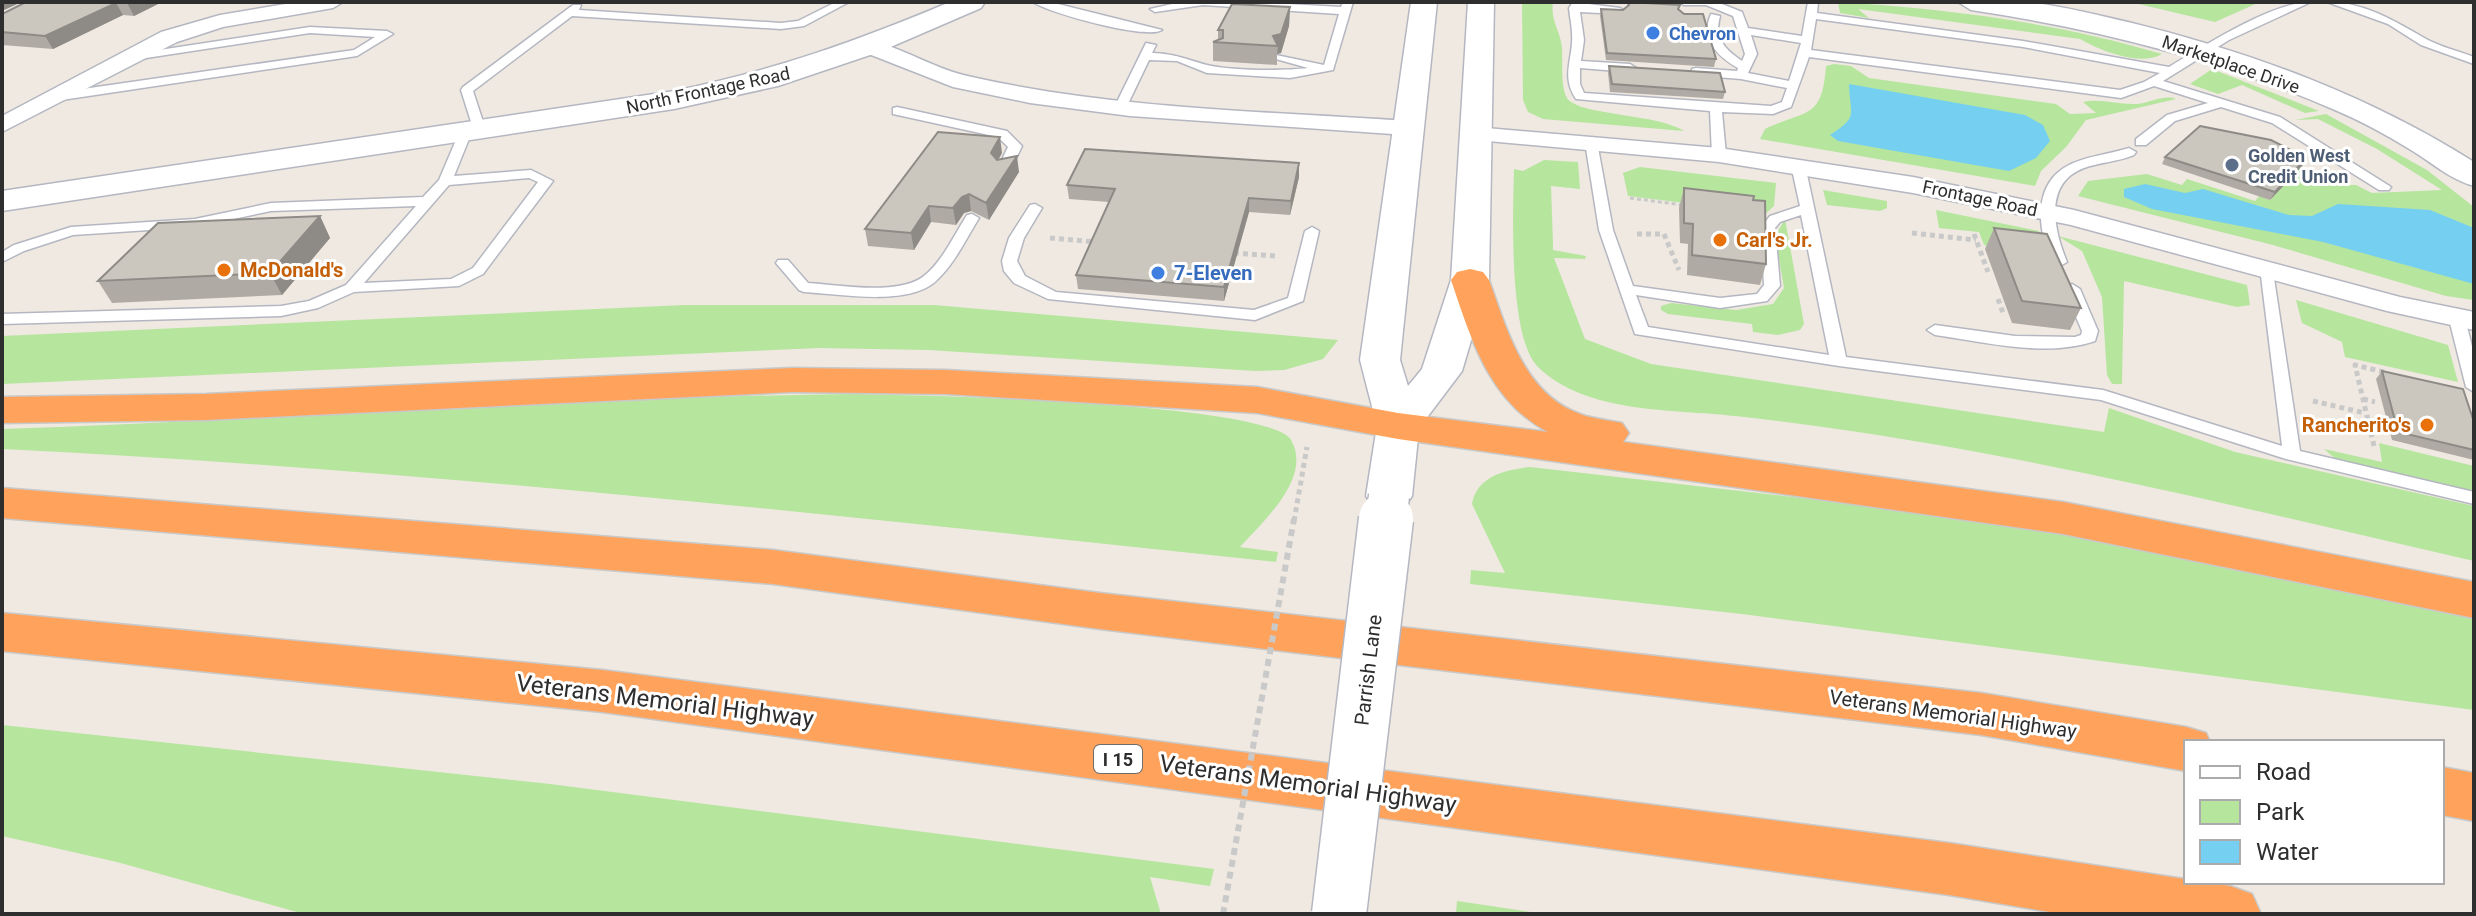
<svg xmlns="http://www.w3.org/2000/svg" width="2476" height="916" viewBox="0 0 2476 916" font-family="Roboto,sans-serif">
  <rect width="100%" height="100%" fill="#efe9e1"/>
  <path fill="#b6e59e" d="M1522,2H1553C1550,21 1561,32 1562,48C1563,62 1560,86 1567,98C1579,116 1656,113 1684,131L1543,119L1528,112L1523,100Z
    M1838,2C1948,9 2055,22 2162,54C2140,67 2099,50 2080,39L1858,9L1869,18L1840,13Z
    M2130,2H2260L2215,22Z
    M1834,64L1851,66L1869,78L2056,104L2070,114L2096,113L2083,102C2101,98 2119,105 2137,104C2150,103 2164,94 2176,99L2086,120L2066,147L2041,171L2035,186L1760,139L1765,129C1806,109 1822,121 1826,66Z
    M2212,69L2319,111L2305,113L2242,85L2218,94L2190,84Z
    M2326,114L2427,170L2474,207V300L2446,296L2273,245L2078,196L2088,181L2147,174L2182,185L2187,179L2255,201L2259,196L2270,200L2301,167L2325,185H2356L2372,193L2442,190L2377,149L2318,119L2295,120Z
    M1544,160L1578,162L1580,189L1551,186L1553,244V250L1586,256L1585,259L1554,258L1585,339L1651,364L2104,432L2109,408L2235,452L2474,506V561C2228,505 1986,443 1735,416C1672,409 1588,414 1539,368C1508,340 1513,212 1514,169L1523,171Z
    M1640,167L1776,183L1774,206L1761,218L1758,212L1628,196L1623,173Z
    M1823,190L1887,201V208L1880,211L1827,205Z
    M1936,210L2039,231L2044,252L1984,245L1979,232L1939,228Z
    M1785,219L1804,324L1800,330L1778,335L1753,332L1752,324L1668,314L1661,310V306L1671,303L1736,310L1773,304L1784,288L1775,236Z
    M2058,236L2247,285L2250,305L2237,307L2124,281L2122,384H2112L2107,375L2102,297L2082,251Z
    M2296,300L2448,345L2458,382L2345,357L2342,342L2302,323Z
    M684,305H934L1338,340L1323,359L1284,370L1255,371L929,350L819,348L2,384V336Z
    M854,394C913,395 1268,402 1291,440C1313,478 1262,522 1240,547L1278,552L1276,562C852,517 428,470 2,449V429C286,420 570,397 854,394Z
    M2379,443L2474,466V491L2338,461L2324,449L2382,462Z
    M1530,467L1863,505L2083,536L2474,617V710L1742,614L1470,584L1471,570L1505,573L1472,504C1477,476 1505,470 1530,467Z
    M2,725L550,784L1214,869L1210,886L1150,877L1161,914H304L117,862L2,836Z
    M1457,901L1544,914H1456Z"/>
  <path fill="#75cff0" d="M1849,84L2025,115L2043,125L2050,141L2036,158L2009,171L1838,141L1830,135C1859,116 1850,116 1849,84Z
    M2145,184L2185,193L2203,189L2289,215L2312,216L2338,204L2430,210L2474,228V284L2323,242L2152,209L2124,197V189Z"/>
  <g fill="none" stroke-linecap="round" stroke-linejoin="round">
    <g stroke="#b4b7c1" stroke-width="3">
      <path id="lane" d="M836,2H849L804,26L781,29L572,16L473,91L485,128L479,132L473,129L454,176L531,170L553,181L483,274L459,286L354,292L318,308L281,316L2,324V314L281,306L309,301L346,285L416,206L271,211L195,227L73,235L24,251L2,262V252L14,245L71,227L195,219L271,203L423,197L439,180L462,126L473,128L461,90L463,87L573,5H581L579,10L781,23L798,21ZM529,178L538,182L473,268L451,279L364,283L449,185Z
        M1033,2H1050L1162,30C1146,40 1049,13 1033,2Z
        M1181,2H1254L1341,7L1343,2H1353L1333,70L1290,78L1207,73L1177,61L1149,60L1126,108L1116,111L1114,108L1146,43L1156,45L1152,53C1177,54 1184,59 1207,65C1231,71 1284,71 1308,68L1276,59V55L1324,65L1339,14L1203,5L1155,12L1150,9Z
        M1573,2L1620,8L1625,11L1620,14L1580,12L1584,40L1581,61L1630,64L1636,68L1630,72L1580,68V84L1584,93L1771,106L1782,102L1787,88L1741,79L1692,75V69L1696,68L1737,71L1738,68C1717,56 1700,39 1711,14L1720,16C1714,38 1724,49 1742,61L1745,54L1733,16L1706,5H1684L1679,2H1717L1742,12L1748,28L1802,36L1808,2H1818L1817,13L2023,41L2169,67C2204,46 2272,2 2311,2L2229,40L2163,81L2280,117L2391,187L2389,190H2379L2272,123L2221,107L2175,121L2146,145H2136V139L2167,115L2208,103L2154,86L2121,98L1809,57L1791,107L1773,114L1722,112L1726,155L1719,159L1712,155L1710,111L1576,99C1562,78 1571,63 1572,42C1573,30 1570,19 1569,8ZM1816,19L2023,47L2160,73L2144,82L2120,90L1811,50ZM1751,35L1801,43L1789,81L1748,73L1757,54Z
        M2327,2C2364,2 2395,21 2426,39C2441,47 2458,51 2474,57V64L2421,45L2388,24Z
        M310,27L387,31L393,34L357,56L55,101L49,97L55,93L354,50L375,37L310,33L133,60L127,57L133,54Z
        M897,107L1007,131L1022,146L1009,173H999L997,170L1008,147L998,137L893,114V108Z
        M1591,138L1597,142L1613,230L1633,286L1720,298L1757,294L1764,285L1761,227L1770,216L1800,206L1791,165L1798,161L1805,165L1846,357L2103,390L2282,446L2260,268L2267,264L2272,265L2300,451L2474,492V504L2286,459L2101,400L1839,366L1635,334L1599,230L1585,142ZM1801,215L1829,355L1648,327L1636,295L1720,308L1767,301L1780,286L1775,228L1780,222Z
        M2129,148L2136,152L2134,155C2118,162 2100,162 2084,168C2043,183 2054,231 2067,262L2060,266L2055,265C2037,235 2031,184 2069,165C2086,156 2110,154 2129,148Z
        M1035,204L1042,208L1024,238L1017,261L1025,276L1056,292L1254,310L1288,298L1305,231L1312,227L1319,231L1303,301L1255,320L1048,299L1014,283L1004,271L1002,261L1009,238L1030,205Z
        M972,214L979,218C966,239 955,263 937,280C910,307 840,294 804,292L799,290L776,263L778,260H788L808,283C839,285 899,296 924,276C943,261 954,235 967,215Z
        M2072,284L2080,289L2098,331L2095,341C2045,358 1986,342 1935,335L1927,330L1935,325L2015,336L2075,337L2081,335L2082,331L2064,289Z
        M2457,314L2465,319L2474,354V392L2466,387L2449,319Z"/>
    </g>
    <g stroke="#b4b7c1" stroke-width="3">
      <path id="street" d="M297,2H343L333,8L223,27L177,42L2,132V116L161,32L220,15Z
        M869,40C904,48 936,70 972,77C1114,109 1262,111 1407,121L1419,128L1407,135L1130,116L1030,103L953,87L861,51L858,46Z
        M1475,127L1719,148L1913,177L2074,210L2400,297L2474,312V330L2387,311L2071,225L1913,193L1719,162L1466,139L1463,134L1466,129Z"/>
    </g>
    <g stroke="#b4b7c1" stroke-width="3">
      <path id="secondary" d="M950,2H985L981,8L879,52L778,86L674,109L2,211V191L674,91C775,70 855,42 950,2Z
        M1411,2H1437L1400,360L1408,386L1422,369L1451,280L1468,2H1494L1489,280L1462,371L1419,428L1412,496L1405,507L1389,511L1373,507L1366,496L1377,426L1360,360Z
        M1958,2C1980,2 2003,0 2025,2C2060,5 2097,15 2132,23C2253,53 2368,95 2474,162V186C2451,180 2431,162 2411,150C2387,135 2361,121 2335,110C2218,59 2097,29 1971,10Z"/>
    </g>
    <g stroke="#c9c9c9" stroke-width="3">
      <path id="highway" d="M1470,269L1483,272L1489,280C1507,330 1524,394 1580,414C1593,419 1608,420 1622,423L1629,433L1623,442L2063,502L2474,582V618L2063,534L1398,439L1257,413L946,394L793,392L206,420L2,423V397L206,394L793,368L946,370L1257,387L1398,413L1548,432C1489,401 1471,339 1451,280L1457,272Z
        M2,488L773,550L1100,593L1981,693L2186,727L2206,733L2210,742H2186V771L1981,735L1100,629L773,584L2,518Z
        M2,613L602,670L1949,843L2230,886L2252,894L2261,914H2062L1949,895L602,712L2,651Z
        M2442,767L2474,773V821L2442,815Z"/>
    </g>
    <path stroke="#c9c9c9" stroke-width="3" stroke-dasharray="4 3" stroke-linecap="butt" d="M1630,198L1683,205"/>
    <path stroke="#c9c9c9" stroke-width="5" stroke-dasharray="5 4" stroke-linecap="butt" d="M1912,233L1976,240
      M1637,234H1664L1679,270
      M1974,234L1988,272
      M1050,238L1096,242
      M1234,253L1276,256
      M1998,299L2003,313
      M2363,399L2375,402
      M2313,401L2365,413
      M2374,446L2355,365L2388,373"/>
    <use href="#lane" fill="#fff" fill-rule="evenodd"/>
    <use href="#street" fill="#fff" fill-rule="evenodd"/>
    <use href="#secondary" fill="#fff" fill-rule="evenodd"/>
    <use href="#highway" fill="#ffa35c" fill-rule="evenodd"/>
    <g stroke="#b4b7c1" stroke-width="43" stroke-linecap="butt">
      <path id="secondary-bridge-far1" d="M1386,521L1389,496"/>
    </g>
    <g stroke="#b4b7c1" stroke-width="57" stroke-linecap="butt">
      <path id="secondary-bridge" d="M1339,914L1386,519"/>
    </g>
    <path stroke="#c9c9c9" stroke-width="5" stroke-dasharray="5 4" stroke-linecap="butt" d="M1294,521L1307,447"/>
    <path stroke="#c9c9c9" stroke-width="6" stroke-dasharray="7 5" stroke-linecap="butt" d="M1223,914L1294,519"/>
    <use href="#secondary-bridge-far1" stroke="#fff" stroke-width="40"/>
    <use href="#secondary-bridge" stroke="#fff" stroke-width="54"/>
  </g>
  <path fill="#afaba4" d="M26,2H162L134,16L123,15L53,49L2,45V14Z
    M1628,2L1679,10L1716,59L1714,67L1606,60L1600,16L1601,9L1623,10L1627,7Z
    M1290,7L1289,26L1281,53L1277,54V65L1213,61V42L1218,40V30Z
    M1609,66L1725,92L1723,99L1610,92L1608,73Z
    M1002,153L998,160L1019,172L989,220L971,211L964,213L956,225L931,222L914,250L868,246L865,229Z
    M2165,157L2306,158L2302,166L2270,200L2162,164Z
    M1299,177L1290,215L1249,212L1224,301L1078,289L1076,275L1109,202L1069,199L1067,185Z
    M1684,188L1753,200L1766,264L1760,285L1687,275L1688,244L1680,243L1679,208Z
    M320,216L330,238L282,295L112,303L98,281Z
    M1994,228L2081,308L2070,330L2012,323L1985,249Z
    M2382,371L2474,422V460L2392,440L2376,379Z"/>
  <path fill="#8e8b86" d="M2,2H22L2,11Z
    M130,2H162L134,16L127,3Z
    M116,3L123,15L53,49L45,36Z
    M1290,7L1289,26L1281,53L1277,54L1278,46L1273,36Z
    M1000,137L1002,153L993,169L991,153Z
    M1017,156L1019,172L989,220L986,203Z
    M2306,158L2302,166L2270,200L2275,192Z
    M1299,163V177L1290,215L1291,201Z
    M969,194L971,211L964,213L956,225L953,208L962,197Z
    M1249,198V212L1224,301V287Z
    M929,206L931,222L914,250L911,233Z
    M320,216L330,238L282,295L270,273Z"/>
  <path fill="#cbc7bf" stroke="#8e8b86" stroke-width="2" d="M26,2H130L127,3H116L45,36L2,32V14Z
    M1628,2L1680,5L1678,9L1684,14H1703L1716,59L1607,53L1601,9L1623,10L1629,5Z
    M1232,4L1290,7L1281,34L1273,36L1278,46L1213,42L1223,38V30H1218Z
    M1609,66L1720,73L1725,92L1612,84Z
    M2200,126L2271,140L2306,158L2275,192L2165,157Z
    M938,132L1000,137L991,153L997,160L1017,156L986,203L969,194L962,197L953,208L929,206L911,233L865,229Z
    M1085,149L1299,163L1291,201L1249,198L1224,287L1076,275L1115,189L1067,185Z
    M1684,188L1754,196L1753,200L1765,201L1766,264L1692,255L1693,224L1684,223Z
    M320,216L270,273L98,281L158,223Z
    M1994,228L2047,234L2081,308L2022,301Z
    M2382,371L2463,389L2474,422V450L2398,432Z"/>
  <g fill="#3f7fe0" stroke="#fff" stroke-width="3">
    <circle cx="1653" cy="33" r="8"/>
    <circle cx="1158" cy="273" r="8"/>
  </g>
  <circle fill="#5c6f8a" stroke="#fff" stroke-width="3" cx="2232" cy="165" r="8"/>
  <g fill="#e8710a" stroke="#fff" stroke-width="3">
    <circle cx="1720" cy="240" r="8"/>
    <circle cx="224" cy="270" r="8"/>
    <circle cx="2427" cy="425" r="8"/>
  </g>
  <g text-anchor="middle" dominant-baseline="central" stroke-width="6" stroke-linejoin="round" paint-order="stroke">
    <g font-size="18" font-weight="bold" fill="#366cbe" stroke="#fff" text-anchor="start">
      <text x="1669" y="33">Chevron</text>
    </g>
    <g font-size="18" fill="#2e2e2e" stroke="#fff">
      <text transform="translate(2231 64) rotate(19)">Marketplace Drive</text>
      <text transform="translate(708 90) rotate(-12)">North Frontage Road</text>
      <text transform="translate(1980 198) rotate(12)">Frontage Road</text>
    </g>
    <g font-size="18" font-weight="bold" fill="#4e5e75" stroke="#fff" text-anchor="start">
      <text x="2248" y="155">Golden West<tspan x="2248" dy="21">Credit Union</tspan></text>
    </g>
    <rect fill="#fff" stroke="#6d6d6d" stroke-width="2" x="1094" y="745" width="48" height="28" rx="6"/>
    <g font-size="18" font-weight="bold" fill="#2e2e2e">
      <text x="1118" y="759">I 15</text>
    </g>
    <g font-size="20" font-weight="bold" fill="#c56008" stroke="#fff" text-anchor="start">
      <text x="1736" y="240">Carl's Jr.</text>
      <text x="240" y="270">McDonald's</text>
      <text x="2411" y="425" text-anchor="end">Rancherito's</text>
    </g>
    <g font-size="20" font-weight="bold" fill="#366cbe" stroke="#fff" text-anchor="start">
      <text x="1174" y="273">7-Eleven</text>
    </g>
    <g font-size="20" fill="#2e2e2e" stroke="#fff">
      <text transform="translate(1368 670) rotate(-83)">Parrish Lane</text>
      <text transform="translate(1953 714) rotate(8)">Veterans Memorial Highway</text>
    </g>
    <g font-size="24" fill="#2e2e2e" stroke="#fff">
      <text transform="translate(665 701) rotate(7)">Veterans Memorial Highway</text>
      <text transform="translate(1308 784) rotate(8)">Veterans Memorial Highway</text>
    </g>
  </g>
  <rect width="2476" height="916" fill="none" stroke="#2e2e2e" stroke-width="8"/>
  <rect x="2184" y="740" width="260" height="144" fill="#ffffff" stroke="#ababab" stroke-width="2"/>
  <rect x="2200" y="766" width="40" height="12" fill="#ffffff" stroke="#ababab" stroke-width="2"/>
  <text x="2256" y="780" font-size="24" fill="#2e2e2e">Road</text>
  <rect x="2200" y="800" width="40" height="24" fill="#b6e59e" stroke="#ababab" stroke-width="2"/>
  <text x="2256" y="820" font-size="24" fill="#2e2e2e">Park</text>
  <rect x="2200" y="840" width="40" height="24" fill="#75cff0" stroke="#ababab" stroke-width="2"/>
  <text x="2256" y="860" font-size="24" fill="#2e2e2e">Water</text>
</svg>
